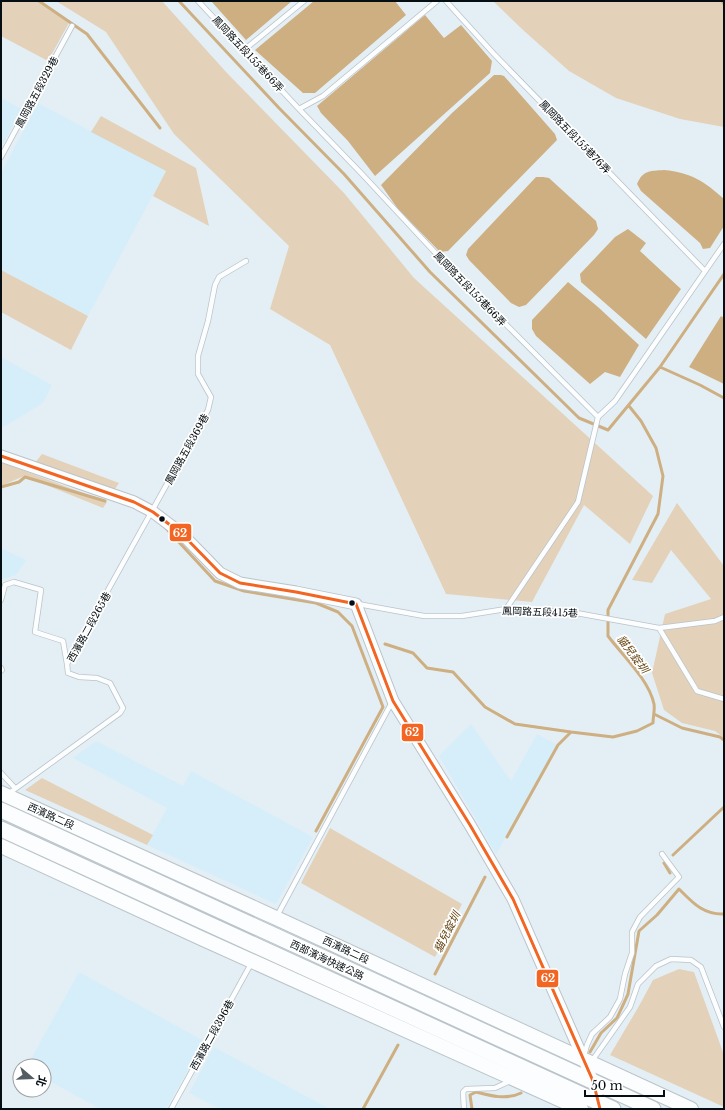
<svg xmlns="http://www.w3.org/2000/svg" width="725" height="1110" viewBox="0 0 725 1110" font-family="'Libre Baskerville','Noto Sans TC',serif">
  <rect width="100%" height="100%" fill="#e4eff5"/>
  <path fill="#d6eef9" d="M1,98L22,109L1,148Z
    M38,103L166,171L88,316L1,270V173Z
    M1,357L52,385L43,403L2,428L1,427Z
    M1,548L26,560L16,575L2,579L1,578Z
    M471,724L511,781L537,734L558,745L496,854L439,756Z
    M96,741L183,786L191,771L313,837L276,904L147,845L167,808L73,758Z
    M79,972L204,1041L166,1109H100L44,1078V1066H27Z
    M214,1047L330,1109H220L189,1093Z"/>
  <path fill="#e3d2b9" d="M1,1H41L70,21L48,61L1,36Z
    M56,1H162L227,73L344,193L414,278L653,496L630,544L584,505L532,602L446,594L330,345L270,309L289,246L174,134L106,32Z
    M493,1H724V127L680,119L616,98L569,71L523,30Z
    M101,116L196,168L209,226L153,196L166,171L91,132Z
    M1,270L88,316L71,350L1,312Z
    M42,454L119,483L113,492L34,464Z
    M1,462L107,502L103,508L24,476L1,486Z
    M677,503L724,566V738L715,731L682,723L664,710L652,673L665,614L711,599L671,550L652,583L632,580Z
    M42,778L153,835L147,845L25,790Z
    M330,828L462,904L435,957L301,883Z
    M679,969L694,972L724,1055V1107L610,1055L639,1006L653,980Z"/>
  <path fill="#ceaf82" d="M211,1H292L246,40Z
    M314,1H395L406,15L315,93H303L255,50Z
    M425,15L444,38L461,25L492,61L490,73L375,176L348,141L321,113L317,106Z
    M494,75H501L504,76L555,134L557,140L448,251L440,252L398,209L381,185L452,113Z
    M664,170C692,173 704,181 724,199V226L710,248L703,249L700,243L641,191L637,184C643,170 650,171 664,170Z
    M536,177H543L549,178L596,221L598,229L594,235L526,305L519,307L511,303L469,260L466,255L468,249Z
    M628,229L646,243L640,251L681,289L646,339L581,282L580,274L615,237Z
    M568,282L598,307L639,345L620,377L605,372L590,384L536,336L532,329V320Z
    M721,316L724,318V384L689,367Z"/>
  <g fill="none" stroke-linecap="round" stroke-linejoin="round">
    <path stroke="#ceaf82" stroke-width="3" d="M39,1L87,34L160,128
      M179,1L279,108L344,174L430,272L579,418L608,430L660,367L724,274
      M722,1L724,4
      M660,367L700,385L724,398
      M1,487L19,482L25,477L105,501
      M163,525L215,581L244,591L316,603L338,612L352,626L383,707L316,831
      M385,644L413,653L427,668L453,672L485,707L515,724L571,732
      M654,714L682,728L720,737L724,740
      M507,837L558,745L571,732L613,737L637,731L653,723C653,717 655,710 654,704C649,680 623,656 608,636V610L658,514L663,476L656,448L641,421L629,406
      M673,855L724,807
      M664,863L670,873
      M435,974L485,877
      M590,1052L601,1033L617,1018L628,994L639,931L657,915L679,889C692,902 703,915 724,914
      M363,1109L398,1045
      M472,1109L470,1095L476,1092C491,1096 507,1100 521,1093"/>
    <g stroke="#bac3c8" stroke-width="6">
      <path id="service" d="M198,1L299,109L361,173L442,260L598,417
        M446,1L494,54L705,271
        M244,50L304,1
        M299,109L323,96L437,1
        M1,157L72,26
        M598,417L615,401L724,244
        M1,600L5,585L14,582L41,590L35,632L63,641L67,664
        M358,604L424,616H462L506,609L571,612L659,628L715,621L724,617
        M506,609L578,502L598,417
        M659,628L697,691L724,699
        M1,668L2,670L1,671
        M1,773L15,788
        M8,794L120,713L123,708L110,683L97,678L79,677L68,673L67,664L208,410L211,397L198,374V356L208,321L215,285L219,277L246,261
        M277,916L392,702
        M584,1056L587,1045L592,1034L610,1017L620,999L625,974L632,953V932L640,917L679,877L662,854
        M589,1059L594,1058L630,1007L638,984L656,966L671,959L691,960L701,967L724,1027
        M171,1109L252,962
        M464,1109L463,1092L466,1089L495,1088L510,1081"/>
    </g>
    <g stroke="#bac3c8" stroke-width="13">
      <path id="tertiary" d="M1,456L134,502L153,512L182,534L220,573L240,583L296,592L356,604L393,701L470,825L513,899L593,1081L600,1106"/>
    </g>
    <g stroke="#bac3c8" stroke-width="16">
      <path id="primary" d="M1,793L276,918L691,1109
        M1,846L203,939L581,1109"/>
    </g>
    <g stroke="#bac3c8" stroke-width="17">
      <path id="trunk" d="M1,810L653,1109
        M1,829L613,1109"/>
    </g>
    <use href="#service" stroke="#fbfdfe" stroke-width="4.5"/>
    <use href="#tertiary" stroke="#fbfdfe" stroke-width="11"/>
    <use href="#primary" stroke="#fbfdfe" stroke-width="14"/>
    <use href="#trunk" stroke="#fbfdfe" stroke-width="15"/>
    <g stroke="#fff" stroke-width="6">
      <path id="bus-1" d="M1,456L134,502L153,512L182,534L220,573L240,583L296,592L356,604
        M356,604L393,701L470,825L513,899L593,1081L600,1109"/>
    </g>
    <use href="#bus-1" stroke="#f26522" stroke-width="3"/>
  </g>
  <g fill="#050e12" stroke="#fff" stroke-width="1.5">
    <circle cx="162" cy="519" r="3.5"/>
    <circle cx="352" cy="603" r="3.5"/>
  </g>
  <g text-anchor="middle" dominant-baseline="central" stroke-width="3.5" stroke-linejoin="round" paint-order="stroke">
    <g font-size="10" fill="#050e12" stroke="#fff">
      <text transform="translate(248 54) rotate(47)">鳳岡路五段155巷66弄</text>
      <text transform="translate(37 92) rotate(-62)">鳳岡路五段329巷</text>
      <text transform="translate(575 137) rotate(46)">鳳岡路五段155巷76弄</text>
      <text transform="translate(470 289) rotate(46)">鳳岡路五段155巷66弄</text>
      <text transform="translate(187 449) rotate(-61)">鳳岡路五段369巷</text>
      <text transform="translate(540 612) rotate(2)">鳳岡路五段415巷</text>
      <text transform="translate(89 627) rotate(-61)">西濱路二段265巷</text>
      <text transform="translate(51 816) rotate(24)">西濱路二段</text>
      <text transform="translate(346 950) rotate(25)">西濱路二段</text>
      <text transform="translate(327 960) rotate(25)">西部濱海快速公路</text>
      <text transform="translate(212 1035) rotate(-61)">西濱路二段396巷</text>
    </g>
    <g font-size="11" font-style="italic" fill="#65440f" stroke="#fff">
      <text transform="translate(633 654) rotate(53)">貓兒錠圳</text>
      <text transform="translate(447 932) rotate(-63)">貓兒錠圳</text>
    </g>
  </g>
  <g stroke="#fff" stroke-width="1.5">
    <rect x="169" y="523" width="23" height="19" rx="4" fill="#f26522"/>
    <rect x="401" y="723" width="23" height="19" rx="4" fill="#f26522"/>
    <rect x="536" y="969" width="23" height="19" rx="4" fill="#f26522"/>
  </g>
  <g font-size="11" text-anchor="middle" font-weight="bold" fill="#fff">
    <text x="180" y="537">62</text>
    <text x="412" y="736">62</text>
    <text x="548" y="982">62</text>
  </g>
  <rect width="725" height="1110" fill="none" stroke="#050e12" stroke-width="4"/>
  <g transform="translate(32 1078) rotate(109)"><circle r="19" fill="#ffffff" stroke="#9b9fa0"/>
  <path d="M0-3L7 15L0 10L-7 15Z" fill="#535d61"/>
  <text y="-6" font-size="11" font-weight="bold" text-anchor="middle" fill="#050e12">北</text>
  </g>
  <path d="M585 1090v6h79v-6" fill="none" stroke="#050e12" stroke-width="2"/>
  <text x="591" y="1090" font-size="12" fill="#050e12" stroke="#ffffff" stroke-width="3" paint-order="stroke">50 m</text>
</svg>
